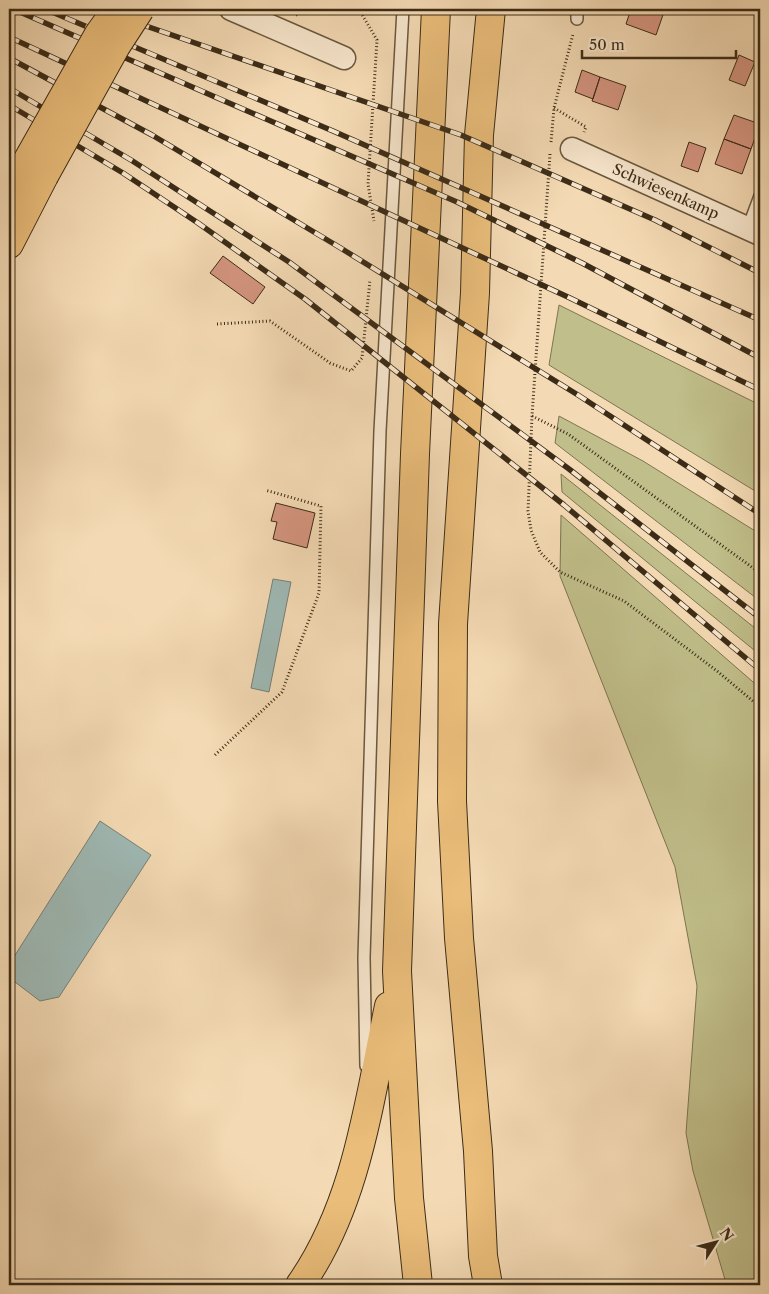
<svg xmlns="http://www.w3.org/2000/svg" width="769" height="1294" viewBox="0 0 769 1294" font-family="'Libre Caslon Text',serif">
  <rect width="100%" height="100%" fill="#f4dab4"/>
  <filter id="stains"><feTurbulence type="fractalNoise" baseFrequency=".004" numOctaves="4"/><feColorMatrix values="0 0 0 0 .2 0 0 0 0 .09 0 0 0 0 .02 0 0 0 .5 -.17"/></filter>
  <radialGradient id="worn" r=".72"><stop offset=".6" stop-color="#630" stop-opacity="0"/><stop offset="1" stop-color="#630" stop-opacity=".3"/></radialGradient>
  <path fill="#c0be8a" stroke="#7e7550" d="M559,305L760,405V494L549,365Z
    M559,416L643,461L760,534V601L555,443Z
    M561,474L760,632V655L562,492Z
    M561,515L760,688V1285H728L726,1283L693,1171L686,1133L697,986L675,867L560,576Z"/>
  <path fill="#9eb9b5" stroke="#778176" d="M273,579L291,582L269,692L251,688Z
    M100,821L151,855L59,997L40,1001L11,979L12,960Z"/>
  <path fill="#d59580" stroke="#3c2c17" d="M631,9H665L656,35L626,24Z
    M758,9H760V17L756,15Z
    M739,55L755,62L745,86L729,80Z
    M582,70L600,77L593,99L575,92Z
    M600,77L626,86L618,110L592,101Z
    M734,115L760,124L751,149L724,139Z
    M724,139L751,149L742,174L715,164Z
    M689,142L706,148L698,172L681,166Z
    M223,256L265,287L253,304L210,273Z
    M276,503L315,513L307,548L273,539L277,522L271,521Z"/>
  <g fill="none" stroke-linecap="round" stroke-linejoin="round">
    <g stroke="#6a583e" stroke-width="14">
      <path id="lane" d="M577,9V19
        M748,228L760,196
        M366,1066L364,958L380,431L403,9"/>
    </g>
    <g stroke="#6a583e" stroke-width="25">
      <path id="street" d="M231,9L344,58
        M572,149L760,234"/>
    </g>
    <g stroke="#3c2c17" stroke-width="30">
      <path id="highway" d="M9,202L25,165
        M9,244L44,176
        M300,1285C357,1204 369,1101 389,1006
        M418,1285L409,1198L397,971L415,454L436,9
        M488,1285L483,1256L478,1151L459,938L452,801L453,624L475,293L479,135L491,9"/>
    </g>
    <path stroke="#3c2c17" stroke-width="3" stroke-dasharray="1 2.5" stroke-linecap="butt" d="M351,9L360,11L377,40L368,184L374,221
      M296,15L311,9
      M554,108L586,127L584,132
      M551,142L554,108L573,34
      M550,154L532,416L528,511L531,530L540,552L560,572L624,601L717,671L760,707
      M217,324L270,321L330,363L351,371L362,358L370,280
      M532,416L568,434L760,573
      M215,755L282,692L319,593L321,506L265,490"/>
    <use href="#lane" stroke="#f8e7ce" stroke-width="11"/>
    <use href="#street" stroke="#f8e7ce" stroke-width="22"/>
    <use href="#highway" stroke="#eabd7a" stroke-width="28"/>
    <g stroke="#3c2c17" stroke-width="5.5">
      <path id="rail" d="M13,9L457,202L582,263L760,358
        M45,9L333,131L760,320
        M97,9L461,135L655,220L760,273
        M9,37L570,298L760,390
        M9,58L152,135L339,247L578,395L760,514
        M9,88L131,160L289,262L569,469L760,618
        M9,105L123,173L198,223L305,299L564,505L760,670"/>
    </g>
    <use href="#rail" stroke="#f8e7ce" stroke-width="4" stroke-dasharray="11" stroke-linecap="butt"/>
    <g stroke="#3c2c17" stroke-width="30" stroke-linecap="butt">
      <path id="highway-bridge" d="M25,165L99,34L117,9
        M44,176L116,46L140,9"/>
    </g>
    <use href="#highway-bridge" stroke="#eabd7a" stroke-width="28"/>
  </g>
  <g text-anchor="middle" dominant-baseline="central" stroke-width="5" stroke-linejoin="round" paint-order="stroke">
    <g font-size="15" fill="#3c2c17" stroke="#f8e7ce">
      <text transform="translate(666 191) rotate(24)">Schwiesenkamp</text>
    </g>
  </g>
  <rect width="769" height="1294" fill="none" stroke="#f4dab4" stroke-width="30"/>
  <rect x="10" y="10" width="749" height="1274" fill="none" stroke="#3c2c17" stroke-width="2.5"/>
  <rect x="15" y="15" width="739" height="1264" fill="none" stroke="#3c2c17"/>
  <g transform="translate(716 1242) rotate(54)" stroke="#f8e7ce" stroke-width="4" paint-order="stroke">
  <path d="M0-4L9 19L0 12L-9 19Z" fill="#3c2c17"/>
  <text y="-8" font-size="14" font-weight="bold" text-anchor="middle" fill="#3c2c17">N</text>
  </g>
  <path d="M582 50v8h154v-8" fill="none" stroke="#3c2c17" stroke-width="2.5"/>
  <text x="589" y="50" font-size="15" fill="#3c2c17" stroke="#f8e7ce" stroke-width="4" paint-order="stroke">50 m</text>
  <rect width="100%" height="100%" filter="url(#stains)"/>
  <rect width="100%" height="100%" fill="url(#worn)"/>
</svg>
